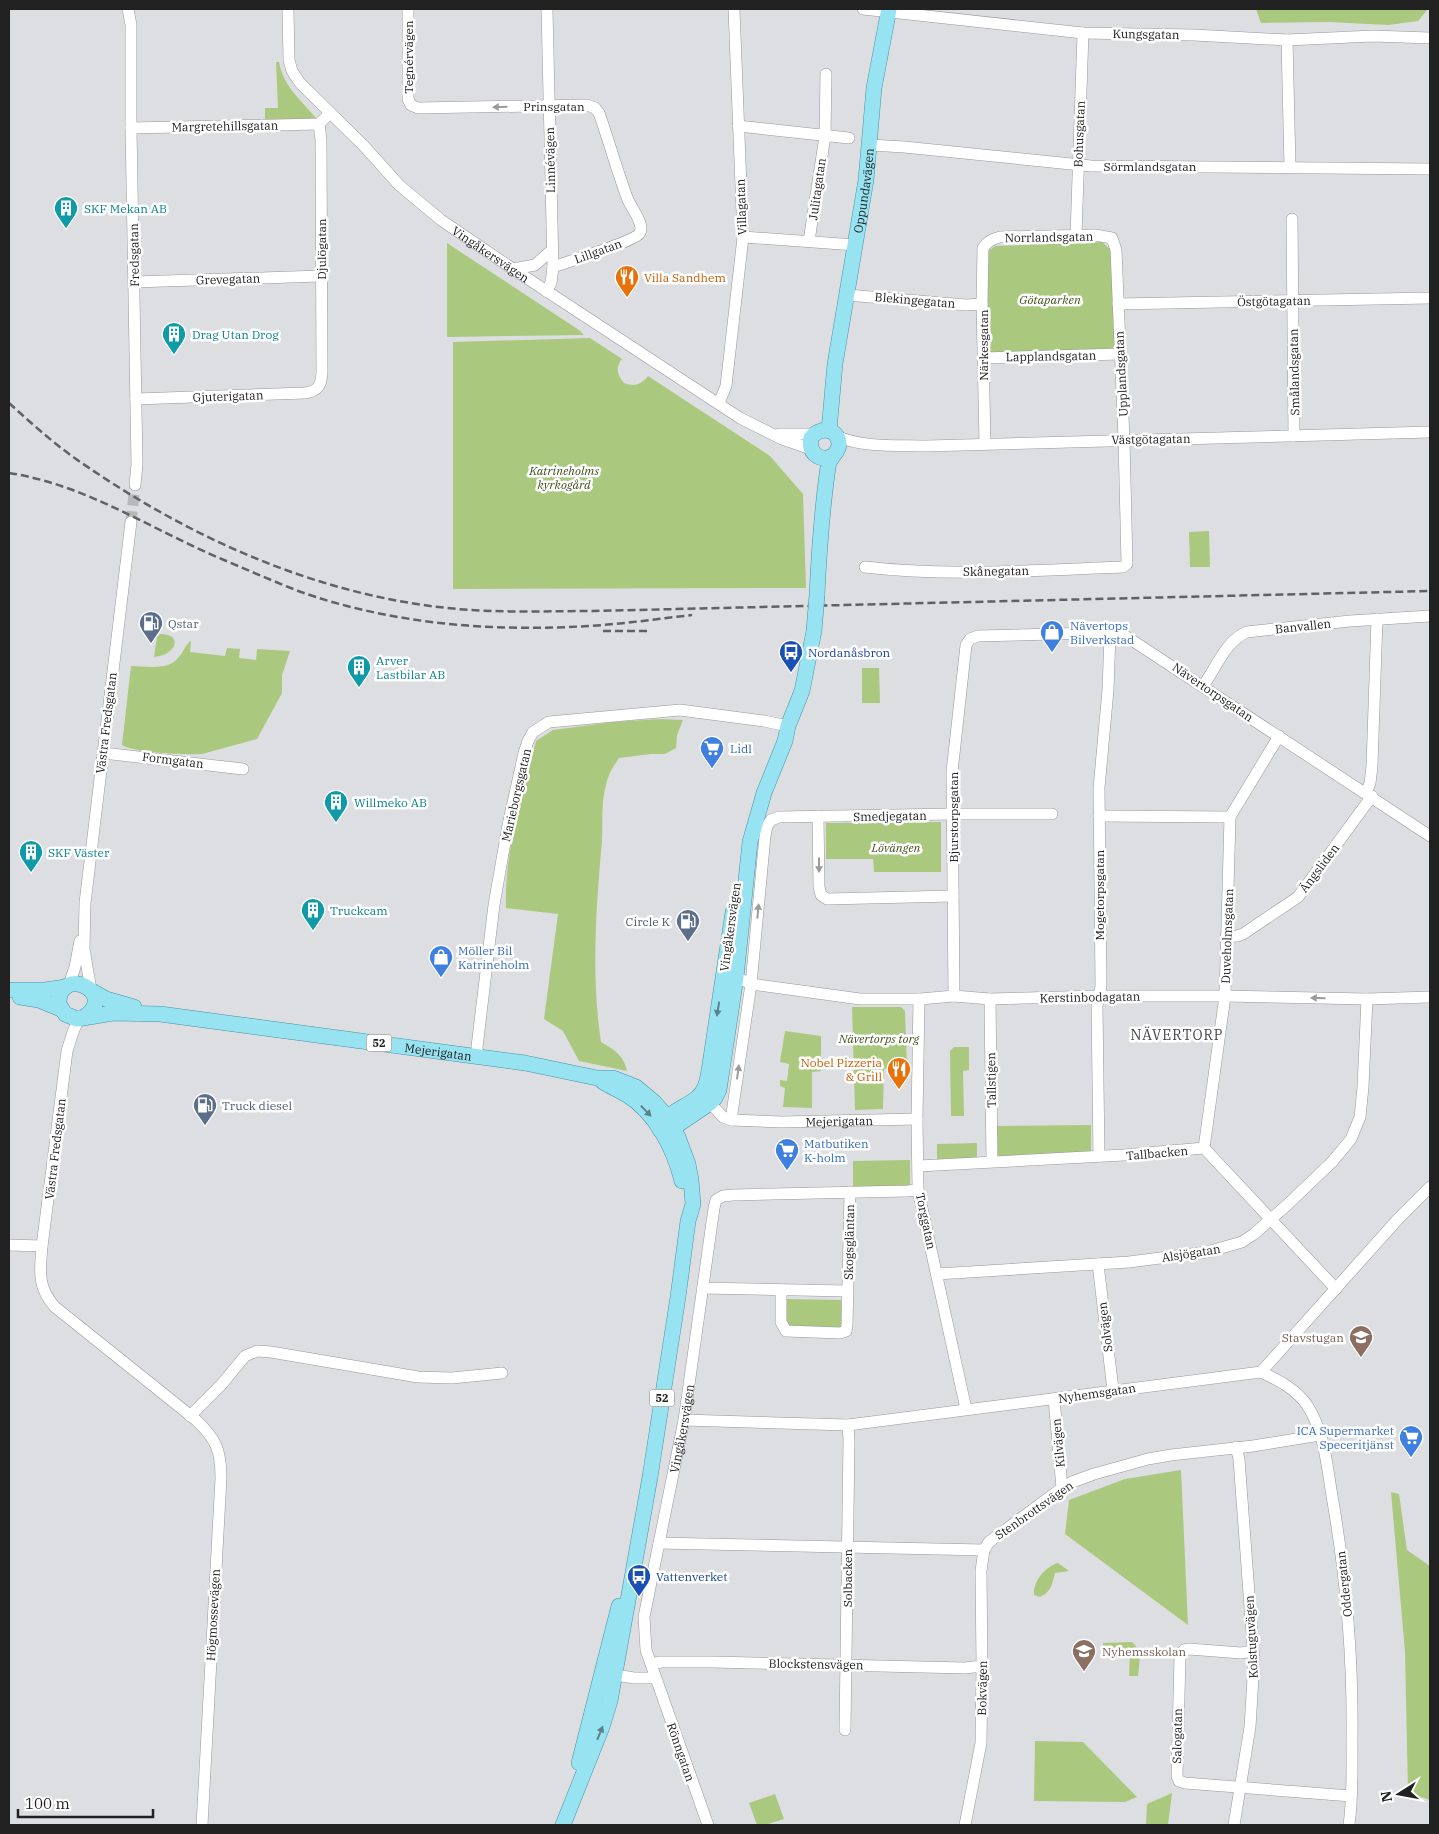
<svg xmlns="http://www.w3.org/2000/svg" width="1439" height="1834" viewBox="0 0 1439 1834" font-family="'IBM Plex Serif',serif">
  <rect width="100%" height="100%" fill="#dddee2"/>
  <path fill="#abc87f" d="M1256,9H1428L1418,21L1388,25L1330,22L1261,23Z
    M276,62H279C283,86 301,100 316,118L315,120L265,119V108H278Z
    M1102,242L1111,250L1115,345L1110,352L986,355V253L995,246Z
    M447,243L579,330L584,335L447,337Z
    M590,338L622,359C615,367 617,375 624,383C634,387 641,385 648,376L770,456L803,494L806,588L453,589V342Z
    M1209,531L1210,567H1190L1189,532Z
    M160,634C185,634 175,656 154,657L157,637Z
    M190,641L191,642L190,652L225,656L227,648L240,649L239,658L256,660L257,649L290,651L282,675V693L257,739L202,754C186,755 135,753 122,745L131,666C146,666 168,671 178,658C183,653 185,646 190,641Z
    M862,668H879L880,703H862Z
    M659,719L683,720L677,735L676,748L665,754H651L619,758C614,766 608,774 606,785C601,802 603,823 602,841C596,908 591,976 601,1042C614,1049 624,1056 627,1071L579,1061L563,1031L544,1019L558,914L506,908C504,851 523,795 536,741L553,730L613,722Z
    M941,822V872H874L873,859H826V823Z
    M852,1007H901L905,1011L907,1065L884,1069L883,1109L855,1110Z
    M785,1031L821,1036V1071L812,1072V1108L783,1107L785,1088L780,1086V1080L787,1081L789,1064L780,1062Z
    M954,1047H969V1070L963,1071L964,1116H951L950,1051Z
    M1091,1125V1150L1088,1154L1001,1158L997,1154L996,1126Z
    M977,1143V1158L937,1159V1144Z
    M910,1160V1189H853V1161Z
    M785,1299L841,1300V1330L784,1329Z
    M1181,1470L1188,1625L1065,1534L1069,1500L1125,1479Z
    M1391,1492L1399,1494L1407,1550L1430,1566V1800L1408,1793L1405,1652Z
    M1058,1563L1069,1571L1055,1573C1052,1584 1052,1591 1040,1597L1034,1595C1033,1581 1045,1567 1058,1563Z
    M1132,1642C1143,1651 1139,1663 1138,1676H1129L1130,1654L1103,1653V1643Z
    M1035,1741L1083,1742L1137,1797L1125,1802L1034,1801Z
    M1172,1793L1168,1825H1146L1147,1804Z
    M775,1794L784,1819L765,1825H757L749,1803Z"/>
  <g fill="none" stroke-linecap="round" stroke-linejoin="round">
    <path stroke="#b7b8bc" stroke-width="11" stroke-dasharray="11 5.5" stroke-linecap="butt" d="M131,522L135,485"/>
    <g stroke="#96979b" stroke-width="12">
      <g id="minor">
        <path d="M128,9L131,25V128L137,464L135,485"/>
        <path id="s1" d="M288,9L289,60L292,71L300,83L364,146L399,185L441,220L513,269L740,418L782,439L811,449"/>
        <path d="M408,9V99L411,105L418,108L587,105L595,108L599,113C609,141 617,171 628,200C632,209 646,226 639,234C632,242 567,262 553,267"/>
        <path d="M863,9L1083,33L1194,35L1287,40L1373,36L1430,38"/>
        <path d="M1287,40L1290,167"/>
        <path d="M738,126L849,138"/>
        <path d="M131,128L319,124"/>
        <path d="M870,145L904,147L1091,166L1430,169"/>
        <path d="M1292,219L1294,436"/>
        <path d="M1076,235L1083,33"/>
        <path d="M743,237L855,245"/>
        <path d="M809,241L825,136L826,74"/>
        <path d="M513,269L535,265L552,250"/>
        <path d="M134,282L321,276"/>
        <path d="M546,291L551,283L553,267L547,9"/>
        <path d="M847,295L966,305L982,304"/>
        <path d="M1118,304L1430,298"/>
        <path d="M983,358L1120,354"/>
        <path d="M136,399L305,393C318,391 321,386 322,373L321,140L319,124L330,113"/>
        <path d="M719,403L726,386L743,237L734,9"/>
        <path d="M779,434H814"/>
        <path d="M836,436C864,448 897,445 927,446L1430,432"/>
        <path d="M865,567C950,577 1038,570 1123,567L1127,564L1124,439L1116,250L1112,238L1095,235L1000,237C992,239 988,241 983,248L982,304L985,443"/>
        <path d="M1203,686C1216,668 1226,640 1247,632L1350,621L1430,616"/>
        <path d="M103,753L243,769"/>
        <path d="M1366,793L1370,783L1372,766L1377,619"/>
        <path d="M818,816L819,887L821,895L827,899L953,896"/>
        <path d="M1099,816L1230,817"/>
        <path d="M1226,937L1237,936L1243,934L1298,897L1372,796"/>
        <path d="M736,977L751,984L860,999H920L954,996L990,999L1098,996H1225L1367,999L1430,997"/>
        <path d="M69,985L75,967L80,941"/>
        <path d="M91,990L84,949L85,903L131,522"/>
        <path d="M954,996L952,772L966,645L970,639L978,636L1092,633L1120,634L1127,637L1430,836"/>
        <path d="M919,999L917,1119L918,1190L966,1409"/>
        <path d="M990,999L992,1161"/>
        <path d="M79,1018L73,1032L67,1051L42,1246C40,1271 37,1287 55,1307L196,1420C216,1439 221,1450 221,1478L202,1825"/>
        <path d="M478,1057L477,1047L494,905L508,825L524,753L528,741L533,732L549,722L680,710L764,721L788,726"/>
        <path id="s2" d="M710,1103L723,1117L731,1120L782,1122L917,1119"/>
        <path d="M731,1120L751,984L765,836L767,826L771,820L779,817L953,814H1052"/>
        <path d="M1204,1148L1225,996L1230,817L1279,736"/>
        <path d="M1099,1156L1097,1006L1101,986L1099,788L1108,690L1110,634"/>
        <path d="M919,1166L1124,1155L1204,1148L1336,1289"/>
        <path d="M9,1245L42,1246"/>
        <path d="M1098,1264L1113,1390"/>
        <path d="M937,1274L1129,1262L1207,1252L1242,1242L1254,1234L1287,1205L1332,1162L1351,1139L1360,1117L1363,1087L1367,999"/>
        <path d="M703,1288L847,1291"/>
        <path d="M781,1291V1322L786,1331L840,1333L846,1331L847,1325L850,1192"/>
        <path d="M1261,1372C1278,1380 1296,1389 1307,1405C1324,1431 1327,1465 1332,1496C1346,1576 1353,1657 1352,1738C1352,1767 1353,1797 1349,1825"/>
        <path d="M1054,1399L1062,1488"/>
        <path d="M190,1416L222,1384L245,1356L257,1351L271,1352L418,1377L452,1378L502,1373"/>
        <path d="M684,1420L848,1425L1261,1372L1398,1219L1430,1187"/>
        <path d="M659,1543L984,1550"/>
        <path d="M1253,1651L1241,1653L1189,1649L1184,1650L1180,1656L1177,1776L1179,1781L1185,1783L1351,1796"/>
        <path d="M651,1664L661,1662H712L965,1668L982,1666"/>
        <path d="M616,1675L634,1678H655"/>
        <path d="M845,1730L849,1440L848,1425"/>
        <path id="s3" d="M708,1825L646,1650L644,1617L684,1420L714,1208L716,1200L723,1196L733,1195L907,1191L918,1190"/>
        <path d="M965,1825L981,1743L982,1666L981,1571L984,1550L989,1542L1062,1488L1072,1482L1094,1474L1148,1459L1171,1455L1253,1446L1320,1435"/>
        <path d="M1234,1825L1250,1727L1254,1661L1239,1459L1236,1447"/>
      </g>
    </g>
    <g stroke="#4293a3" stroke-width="16">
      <g id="major">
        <path id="s4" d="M829,430L835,364L866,180L874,88L889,9"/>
        <path d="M817,595C819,552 822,509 828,467C829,457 839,453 839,444C838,427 819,427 811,438C808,452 818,461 831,457"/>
        <path d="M9,990H45L66,987"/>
        <path d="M92,991L106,999L134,1007"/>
        <path d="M20,997L39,1000L61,1009"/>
        <path id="s5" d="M83,1018C121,993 58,963 59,1004L65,1014L77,1019L113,1013L160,1014L525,1063L597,1078H613L636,1087L654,1102L667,1117L678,1137L688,1164L691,1180L693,1204L688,1221L678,1297L650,1477L610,1701L602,1727L563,1825"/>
        <path d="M603,1082C611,1087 619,1090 627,1095C656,1113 674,1149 682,1181"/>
        <path d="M663,1124C672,1107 698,1105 705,1087C707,1082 708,1076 709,1071L733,912"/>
        <path d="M660,1130L673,1128L710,1103L715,1098L719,1090L736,977L750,842L764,793L785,741L788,726L802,691L814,631"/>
        <path d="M579,1763L619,1606"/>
      </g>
    </g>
    <use href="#minor" stroke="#fff" stroke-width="11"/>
    <use href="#major" stroke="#98e3f2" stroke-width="15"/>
    <path stroke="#606163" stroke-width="2.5" stroke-dasharray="8 4" stroke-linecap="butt" d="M9,403C30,422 52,442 76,459C189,538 320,597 458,609C503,613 549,611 594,611L1430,591
      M9,473C87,485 152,530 224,560C250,571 275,582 301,592C392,624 492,632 588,626C623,624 657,619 692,615
      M603,631H649"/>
    <g stroke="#4293a3" stroke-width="16" stroke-linecap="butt">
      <path id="major-bridge" d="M814,631L817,595"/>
    </g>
    <use href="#major-bridge" stroke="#98e3f2" stroke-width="15"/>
  </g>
  <defs><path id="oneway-solid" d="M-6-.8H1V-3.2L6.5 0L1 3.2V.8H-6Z" transform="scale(1.25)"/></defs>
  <g fill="#9b9b9c">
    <use href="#oneway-solid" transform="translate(500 107) rotate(179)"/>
    <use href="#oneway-solid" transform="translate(819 865) rotate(90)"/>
    <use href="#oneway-solid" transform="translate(758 911) rotate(-85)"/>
    <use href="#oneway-solid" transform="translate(1318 998) rotate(-178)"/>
    <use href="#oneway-solid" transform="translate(738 1072) rotate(-82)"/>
  </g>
  <g fill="#5c828a">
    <use href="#oneway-solid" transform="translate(718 1009) rotate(99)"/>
    <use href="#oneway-solid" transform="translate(646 1111) rotate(46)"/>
    <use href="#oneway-solid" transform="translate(600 1733) rotate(-68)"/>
  </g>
  <defs>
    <g id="building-pin" transform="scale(1.25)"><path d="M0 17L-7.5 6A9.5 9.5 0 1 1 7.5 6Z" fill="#0f9aa8" stroke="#fff"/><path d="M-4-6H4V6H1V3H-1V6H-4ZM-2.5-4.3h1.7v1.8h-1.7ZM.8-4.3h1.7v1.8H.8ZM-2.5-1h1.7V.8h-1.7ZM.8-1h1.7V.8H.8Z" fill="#fff"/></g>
    <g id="restaurant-pin" transform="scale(1.25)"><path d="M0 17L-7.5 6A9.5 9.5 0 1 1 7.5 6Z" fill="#e8710a" stroke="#fff"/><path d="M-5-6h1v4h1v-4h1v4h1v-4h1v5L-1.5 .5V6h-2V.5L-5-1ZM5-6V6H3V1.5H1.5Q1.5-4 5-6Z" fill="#fff"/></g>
    <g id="fuel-pin" transform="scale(1.25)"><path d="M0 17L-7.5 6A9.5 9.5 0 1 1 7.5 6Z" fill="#5c6f8a" stroke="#fff"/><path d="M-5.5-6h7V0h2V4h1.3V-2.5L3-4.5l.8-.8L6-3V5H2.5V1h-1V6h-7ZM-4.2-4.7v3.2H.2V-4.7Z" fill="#fff"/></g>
    <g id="shop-pin" transform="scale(1.25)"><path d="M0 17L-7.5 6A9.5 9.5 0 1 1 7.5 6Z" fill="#3f7fe0" stroke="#fff"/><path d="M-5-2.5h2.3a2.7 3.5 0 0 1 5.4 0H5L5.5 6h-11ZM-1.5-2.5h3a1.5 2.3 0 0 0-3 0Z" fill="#fff"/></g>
    <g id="bus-pin" transform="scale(1.25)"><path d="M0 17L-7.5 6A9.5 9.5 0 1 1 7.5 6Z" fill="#1a4fb4" stroke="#fff"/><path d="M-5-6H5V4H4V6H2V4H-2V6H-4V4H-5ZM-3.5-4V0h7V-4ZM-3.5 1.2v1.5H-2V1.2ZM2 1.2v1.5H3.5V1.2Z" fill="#fff"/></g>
    <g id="supermarket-pin" transform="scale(1.25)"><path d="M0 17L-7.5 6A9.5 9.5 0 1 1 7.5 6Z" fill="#3f7fe0" stroke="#fff"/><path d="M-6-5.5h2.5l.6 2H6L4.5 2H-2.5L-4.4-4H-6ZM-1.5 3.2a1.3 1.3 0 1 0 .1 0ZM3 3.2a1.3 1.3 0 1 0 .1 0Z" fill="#fff"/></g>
    <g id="school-pin" transform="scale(1.25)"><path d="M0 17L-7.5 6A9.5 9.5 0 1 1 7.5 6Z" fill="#8d6e63" stroke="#fff"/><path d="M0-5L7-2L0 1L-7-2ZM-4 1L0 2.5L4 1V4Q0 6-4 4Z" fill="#fff"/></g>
  </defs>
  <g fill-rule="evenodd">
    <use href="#building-pin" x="66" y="208"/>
    <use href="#restaurant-pin" x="627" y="277"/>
    <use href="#building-pin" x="174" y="334"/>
    <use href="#fuel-pin" x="151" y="623"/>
    <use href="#shop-pin" x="1052" y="632"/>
    <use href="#bus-pin" x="791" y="652"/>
    <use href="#building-pin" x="359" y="667"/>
    <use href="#supermarket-pin" x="712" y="748"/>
    <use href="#building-pin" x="336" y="802"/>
    <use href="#building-pin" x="31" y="852"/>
    <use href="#building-pin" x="313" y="910"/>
    <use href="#fuel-pin" x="688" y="921"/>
    <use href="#shop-pin" x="441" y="957"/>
    <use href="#restaurant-pin" x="899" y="1069"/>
    <use href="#fuel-pin" x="205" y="1105"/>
    <use href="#supermarket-pin" x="787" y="1150"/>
    <use href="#school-pin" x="1361" y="1337"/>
    <use href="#supermarket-pin" x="1411" y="1437"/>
    <use href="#bus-pin" x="639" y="1576"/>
    <use href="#school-pin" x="1084" y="1651"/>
  </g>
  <g text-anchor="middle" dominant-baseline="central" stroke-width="5" stroke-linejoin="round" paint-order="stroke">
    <g fill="#fff" stroke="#646464" stroke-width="1">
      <rect x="366.5" y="1034.5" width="25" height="17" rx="4"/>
      <rect x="649.5" y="1389.5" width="25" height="17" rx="4"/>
    </g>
    <g font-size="11" font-weight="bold" fill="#212122">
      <text x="379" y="1043">52</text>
      <text x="662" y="1398">52</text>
    </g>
    <g font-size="12" fill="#212122" stroke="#fff">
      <text transform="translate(1146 34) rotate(1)">Kungsgatan</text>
      <text transform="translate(408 57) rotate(-90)">Tegnérvägen</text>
      <text x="554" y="106">Prinsgatan</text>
      <text transform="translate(225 126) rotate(-1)">Margretehillsgatan</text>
      <text transform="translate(1079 134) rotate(-88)">Bohusgatan</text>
      <text transform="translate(550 160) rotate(-91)">Linnévägen</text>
      <text x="1150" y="166">Sörmlandsgatan</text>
      <text transform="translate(817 189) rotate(-82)">Julitagatan</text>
      <text stroke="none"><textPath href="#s4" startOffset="242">Oppundavägen</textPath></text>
      <text transform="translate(741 207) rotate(-92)">Villagatan</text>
      <text transform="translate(1049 237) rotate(-1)">Norrlandsgatan</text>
      <text transform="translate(321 249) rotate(-90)">Djulögatan</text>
      <text transform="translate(598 251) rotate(-20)">Lillgatan</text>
      <text stroke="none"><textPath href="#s1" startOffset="334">Vingåkersvägen</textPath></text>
      <text transform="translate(134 255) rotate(-91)">Fredsgatan</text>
      <text transform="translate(228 279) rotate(-2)">Grevegatan</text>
      <text transform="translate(915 300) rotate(5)">Blekingegatan</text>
      <text transform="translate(1274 301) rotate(-1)">Östgötagatan</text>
      <text transform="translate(983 345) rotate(-90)">Närkesgatan</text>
      <text transform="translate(1051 356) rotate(-1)">Lapplandsgatan</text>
      <text transform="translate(1294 372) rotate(-91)">Smålandsgatan</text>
      <text transform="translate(1121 374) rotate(-93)">Upplandsgatan</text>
      <text transform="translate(228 396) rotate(-2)">Gjuterigatan</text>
      <text transform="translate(1151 439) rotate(-1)">Västgötagatan</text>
      <text transform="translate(996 571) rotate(-1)">Skånegatan</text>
      <text transform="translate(1303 626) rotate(-6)">Banvallen</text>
      <text transform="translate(1213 692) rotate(34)">Nävertorpsgatan</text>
      <text transform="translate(106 723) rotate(-83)">Västra Fredsgatan</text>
      <text transform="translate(173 760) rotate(7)">Formgatan</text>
      <text transform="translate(516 795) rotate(-77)">Marieborgsgatan</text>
      <text transform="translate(890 816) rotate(-1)">Smedjegatan</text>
      <text transform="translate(953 817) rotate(-90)">Bjurstorpsgatan</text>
      <text transform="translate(1319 868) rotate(-53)">Ängsliden</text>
      <text transform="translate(1099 895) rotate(-90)">Mogetorpsgatan</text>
      <text transform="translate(730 927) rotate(-82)">Vingåkersvägen</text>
      <text transform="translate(1227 936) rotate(-88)">Duveholmsgatan</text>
      <text transform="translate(1090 997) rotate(-1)">Kerstinbodagatan</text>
      <text stroke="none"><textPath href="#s5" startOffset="469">Mejerigatan</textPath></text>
      <text transform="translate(991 1080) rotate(-91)">Tallstigen</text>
      <text stroke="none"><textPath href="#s2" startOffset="136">Mejerigatan</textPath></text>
      <text transform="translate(55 1149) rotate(-83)">Västra Fredsgatan</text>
      <text transform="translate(1157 1153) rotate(-5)">Tallbacken</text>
      <text transform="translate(926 1221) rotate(78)">Torggatan</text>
      <text transform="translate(849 1242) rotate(-89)">Skogsgläntan</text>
      <text transform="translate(1191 1253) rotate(-9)">Alsjögatan</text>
      <text transform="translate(1105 1327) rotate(-97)">Solvägen</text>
      <text transform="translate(1097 1393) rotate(-8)">Nyhemsgatan</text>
      <text stroke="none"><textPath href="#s3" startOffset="411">Vingåkersvägen</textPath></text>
      <text transform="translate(1058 1443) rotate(-95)">Kilvägen</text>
      <text transform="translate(1034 1510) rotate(-35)">Stenbrottsvägen</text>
      <text transform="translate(847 1578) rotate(-90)">Solbacken</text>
      <text transform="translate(1344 1584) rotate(-96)">Oddergatan</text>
      <text transform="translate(213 1615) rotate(-87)">Högmossevägen</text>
      <text transform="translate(1251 1637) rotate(-93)">Kolstuguvägen</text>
      <text transform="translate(816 1664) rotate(1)">Blockstensvägen</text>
      <text transform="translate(982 1688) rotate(-89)">Bokvägen</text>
      <text transform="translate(1177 1736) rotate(-89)">Salogatan</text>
      <text transform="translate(681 1752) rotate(71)">Rönngatan</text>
    </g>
    <g font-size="12" fill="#0d838f" stroke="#fff" text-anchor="start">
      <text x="84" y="208">SKF Mekan AB</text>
      <text x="192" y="334">Drag Utan Drog</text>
      <text x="376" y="660">Arver<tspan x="376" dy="14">Lastbilar AB</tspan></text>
      <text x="354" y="802">Willmeko AB</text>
      <text x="48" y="852">SKF Väster</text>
      <text x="330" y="910">Truckcam</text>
    </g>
    <g font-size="12" fill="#c56008" stroke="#fff" text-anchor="start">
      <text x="644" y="277">Villa Sandhem</text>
      <text x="882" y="1062" text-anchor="end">Nobel Pizzeria<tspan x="882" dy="14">&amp; Grill</tspan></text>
    </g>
    <g font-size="12" font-style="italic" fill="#40531b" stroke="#fff">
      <text x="1050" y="299">Götaparken</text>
      <text x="564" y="470">Katrineholms<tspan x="564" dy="14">kyrkogård</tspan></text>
      <text x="896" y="847">Lövängen</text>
      <text x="879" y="1038">Nävertorps torg</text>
    </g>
    <g font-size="12" fill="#4e5e75" stroke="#fff" text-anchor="start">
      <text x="168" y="623">Qstar</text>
      <text x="670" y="921" text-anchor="end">Circle K</text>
      <text x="222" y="1105">Truck diesel</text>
    </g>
    <g font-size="12" fill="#366cbe" stroke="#fff" text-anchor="start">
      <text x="1070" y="625">Nävertops<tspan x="1070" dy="14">Bilverkstad</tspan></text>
      <text x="730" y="748">Lidl</text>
      <text x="458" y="950">Möller Bil<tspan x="458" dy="14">Katrineholm</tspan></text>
      <text x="804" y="1143">Matbutiken<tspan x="804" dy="14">K-holm</tspan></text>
      <text x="1394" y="1430" text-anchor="end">ICA Supermarket<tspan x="1394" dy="14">Speceritjänst</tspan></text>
    </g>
    <g font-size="12" fill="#164399" stroke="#fff" text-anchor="start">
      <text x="808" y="652">Nordanåsbron</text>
      <text x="656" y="1576">Vattenverket</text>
    </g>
    <g font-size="12" fill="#785e54" stroke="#fff" text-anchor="end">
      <text x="1344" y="1337">Stavstugan</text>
      <text x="1102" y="1651" text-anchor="start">Nyhemsskolan</text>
    </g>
    <g font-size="14" letter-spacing="1" fill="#46464a" stroke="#fff">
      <text x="1177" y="1035">NÄVERTORP</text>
    </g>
  </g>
  <rect width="1439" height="1834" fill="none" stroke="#212122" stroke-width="20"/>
  <g transform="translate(1399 1794) rotate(259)" stroke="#ffffff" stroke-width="4" paint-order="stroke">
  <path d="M0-4L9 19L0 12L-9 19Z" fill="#212122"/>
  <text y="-8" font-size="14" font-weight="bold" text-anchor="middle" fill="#212122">N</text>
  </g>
  <path d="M18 1809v8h135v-8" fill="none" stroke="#212122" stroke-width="2.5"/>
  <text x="25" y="1809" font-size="15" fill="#212122" stroke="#ffffff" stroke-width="4" paint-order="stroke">100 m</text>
</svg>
